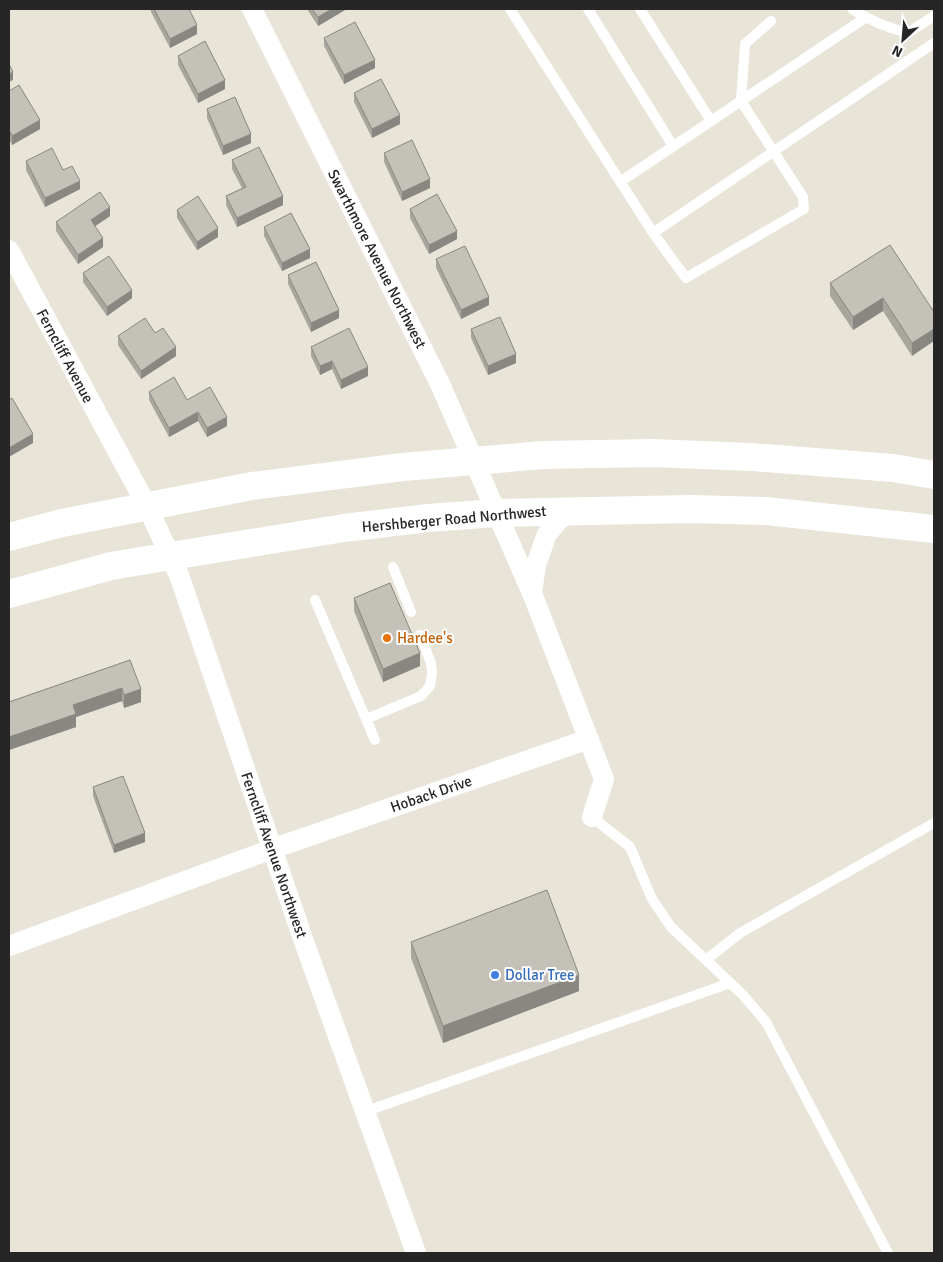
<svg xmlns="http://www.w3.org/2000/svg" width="943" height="1262" viewBox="0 0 943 1262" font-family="Signika,sans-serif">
  <rect width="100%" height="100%" fill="#e9e4d8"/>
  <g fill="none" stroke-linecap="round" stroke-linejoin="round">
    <path stroke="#fff" stroke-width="10" d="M510,9L653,233L686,278L804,209L803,197L741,101L865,18
      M588,9L673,146
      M640,9L711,121
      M852,9C869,20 888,28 908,33L934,16
      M620,182L741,101L745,44L771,21
      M653,233L934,43
      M393,567L411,612
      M315,600L375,740
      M366,719L421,696L430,686L432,673L431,663L420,635
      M592,817L630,847L652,899L671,927L743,995L766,1022L888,1253
      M706,960L740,933L934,823
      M364,1112L730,983"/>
    <path stroke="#fff" stroke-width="20" d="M252,9L440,384L532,593L604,779L592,817
      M9,250L147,506L179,575L303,939L416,1253
      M532,593L536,565L547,534L567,511
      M9,946L272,849L589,739"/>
    <path stroke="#fff" stroke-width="28" d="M9,537L62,523L252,486L403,467L543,455L652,453L752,457L893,468L934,475
      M9,594L111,566L171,556L344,528L428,518L496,513L691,509L766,511L934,529"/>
  </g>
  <path fill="#a9a69e" d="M151,9H189L197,34L170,48L151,12Z
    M307,9H345V10L318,26Z
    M324,38L375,68L344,84L324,46Z
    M178,56L225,89L198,103L178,65Z
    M9,91L40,129L12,145L9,139Z
    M354,93L400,124L372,138L354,102Z
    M207,109L251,143L223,155L207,118Z
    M384,153L430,188L402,201L384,162Z
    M232,160L283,205L237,227L226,205V196L242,188L232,169Z
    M26,161L80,189L45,207L26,170Z
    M410,209L457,239L429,254L410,218Z
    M177,210L218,237L197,250L177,218Z
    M110,216L95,226L103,247L78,264L56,231V222Z
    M264,227L310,258L282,271L264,236Z
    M436,259L489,305L461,319L436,268Z
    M83,273L132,298L107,316L83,282Z
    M288,275L339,318L311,332L288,284Z
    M830,283L934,312L912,356L883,311L853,330L830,296Z
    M471,329L516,363L488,375L471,338Z
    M155,333L176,356L141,379L118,345V336Z
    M311,347L368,376L341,389L332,369L320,375L311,356Z
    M149,392L187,400L227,426L207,437L198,421L169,437L149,400Z
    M354,598L420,666L383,682L354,611Z
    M130,660L141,702L124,708L122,701L76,717V727L9,750V702Z
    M93,787L145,842L114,853L93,796Z
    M411,942L579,991L443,1043L411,958Z"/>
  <path fill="#898781" d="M332,9H345V10L318,26V17Z
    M197,25V34L170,48V39Z
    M375,60V68L344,84V75Z
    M13,72V80L9,82V74Z
    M225,80V89L198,103V94Z
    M400,115V124L372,138V129Z
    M40,120V129L12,145V136Z
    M251,134V143L223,155V146Z
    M430,179V188L402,201V192Z
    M80,181V189L45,207V198Z
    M283,196V205L237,227V218Z
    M110,207V216L91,229V220Z
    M218,228V237L197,250V242Z
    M457,231V239L429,254V245Z
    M103,238V247L78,264V255Z
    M310,249V258L282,271V263Z
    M132,290V298L107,316V307Z
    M489,297V305L461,319V310Z
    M883,298V311L853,330V317Z
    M339,310V318L311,332V323Z
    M934,329V341L912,356V343Z
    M176,347V356L141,379V371Z
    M516,354V363L488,375V366Z
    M332,361V369L320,375V366Z
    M368,367V376L341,389V380Z
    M198,412V421L169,437V428Z
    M227,417V426L207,437V428Z
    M33,434V443L9,457V448Z
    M420,653V666L383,682V669Z
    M122,688V701L76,717V727L9,750V737L73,705Z
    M141,689V702L124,708V695Z
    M145,833V842L114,853V845Z
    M579,975V991L443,1043V1026Z"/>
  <path fill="#c4c1b8" stroke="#898781" d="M154,9H189L197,25L170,39Z
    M312,9H332L318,17Z
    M355,22L375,60L344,75L324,38Z
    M205,41L225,80L198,94L178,56Z
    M9,64L13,72L9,74Z
    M381,79L400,115L372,129L354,93Z
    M19,85L40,120L12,136L9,130V91Z
    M235,97L251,134L223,146L207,109Z
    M412,140L430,179L402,192L384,153Z
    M259,147L283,196L237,218L226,196L246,187L232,160Z
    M52,148L63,170L72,166L80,181L45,198L26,161Z
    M100,192L110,207L91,220L103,238L78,255L56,222Z
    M437,194L457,231L429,245L410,209Z
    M198,196L218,228L197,242L177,210Z
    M291,213L310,249L282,263L264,227Z
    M890,245L934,312V329L912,343L883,298L853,317L830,283Z
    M465,246L489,297L461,310L436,259Z
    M109,256L132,290L107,307L83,273Z
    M316,262L339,310L311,323L288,275Z
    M500,317L516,354L488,366L471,329Z
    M145,318L155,333L163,328L176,347L141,371L118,336Z
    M349,328L368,367L341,380L332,361L320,366L311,347Z
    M174,377L187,400L210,387L227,417L207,428L198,412L169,428L149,392Z
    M12,398L33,434L9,448V400Z
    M390,583L420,653L383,669L354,598Z
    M130,660L141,689L124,695L122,688L73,705L76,714L9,737V702Z
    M123,776L145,833L114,845L93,787Z
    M547,890L579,975L443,1026L411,942Z"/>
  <circle fill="#e8710a" stroke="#fff" stroke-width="2" cx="387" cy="638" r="5"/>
  <circle fill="#3f7fe0" stroke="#fff" stroke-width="2" cx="495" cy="975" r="5"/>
  <g text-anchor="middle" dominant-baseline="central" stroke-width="4" stroke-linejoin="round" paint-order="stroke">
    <g font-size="15" fill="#262626" stroke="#fff">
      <text transform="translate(377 259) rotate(63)">Swarthmore Avenue Northwest</text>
      <text transform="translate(65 356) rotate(62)">Ferncliff Avenue</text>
      <text transform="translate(454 519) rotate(-5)">Hershberger Road Northwest</text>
      <text transform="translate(431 794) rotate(-19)">Hoback Drive</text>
      <text transform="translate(274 855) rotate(71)">Ferncliff Avenue Northwest</text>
    </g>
    <g font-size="15" fill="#c56008" stroke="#fff" text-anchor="start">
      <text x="397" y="638">Hardee's</text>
    </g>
    <g font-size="15" fill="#366cbe" stroke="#fff" text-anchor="start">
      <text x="505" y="975">Dollar Tree</text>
    </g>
  </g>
  <rect width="943" height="1262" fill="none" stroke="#262626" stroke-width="20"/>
  <g transform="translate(903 40) rotate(206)" stroke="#ffffff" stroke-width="4" paint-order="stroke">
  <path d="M0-4L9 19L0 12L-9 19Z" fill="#262626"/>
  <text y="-8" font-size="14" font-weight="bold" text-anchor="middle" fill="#262626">N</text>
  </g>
</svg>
